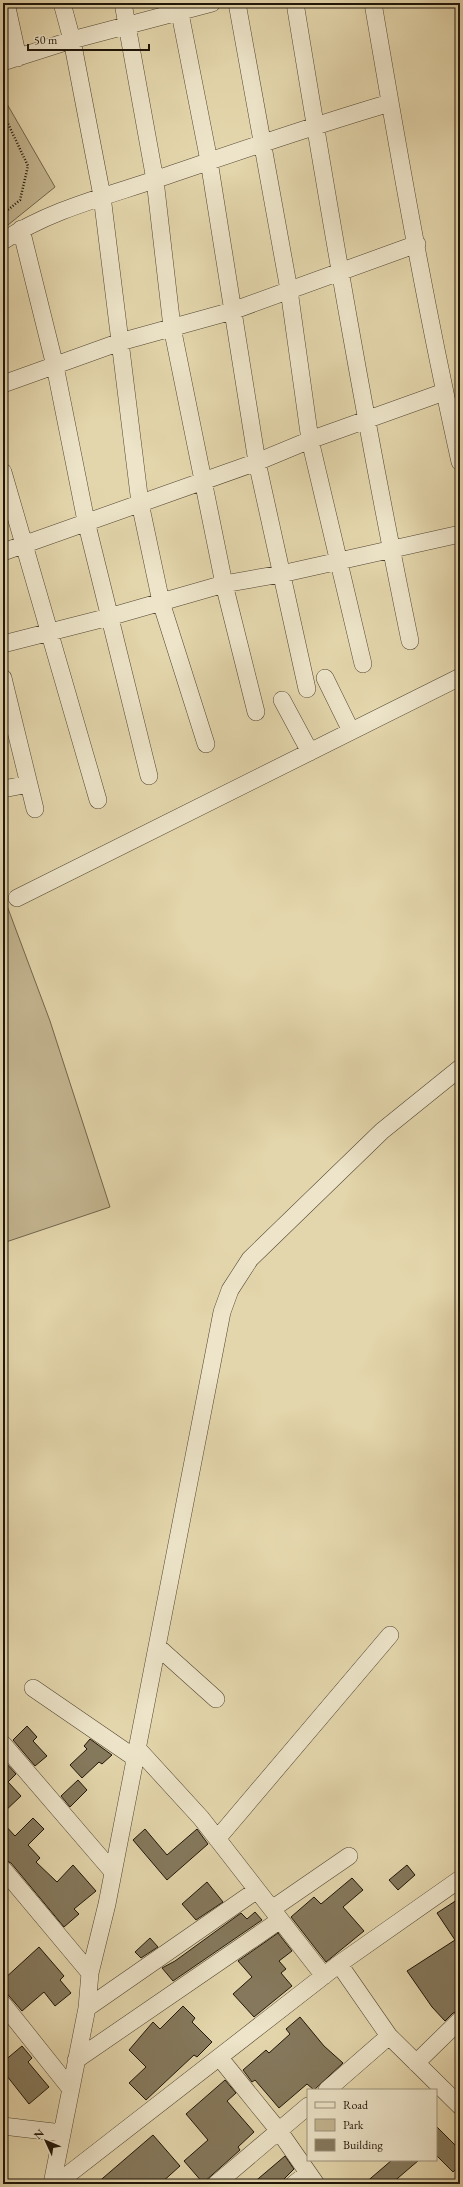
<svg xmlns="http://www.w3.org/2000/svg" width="463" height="2187" viewBox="0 0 463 2187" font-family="'EB Garamond',serif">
  <rect width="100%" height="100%" fill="#e4d6ac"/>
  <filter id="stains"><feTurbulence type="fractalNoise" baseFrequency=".005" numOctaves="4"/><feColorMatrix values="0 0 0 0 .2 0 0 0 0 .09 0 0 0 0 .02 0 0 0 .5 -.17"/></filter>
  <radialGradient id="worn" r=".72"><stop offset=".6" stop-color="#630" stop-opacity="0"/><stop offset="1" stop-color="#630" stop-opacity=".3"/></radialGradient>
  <path fill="#c3b590" stroke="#71654c" d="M3,97L55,187L3,229Z
    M3,895L50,1021L110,1207L3,1243Z"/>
  <path fill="#85795d" stroke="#1f1508" d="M27,1726L37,1737L33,1741L47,1756L35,1766L13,1740Z
    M90,1739L112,1755L102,1764L99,1762L82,1778L70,1765L87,1749L84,1746Z
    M5,1762L16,1774L8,1782L21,1796L3,1813V1764Z
    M78,1780L87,1790L70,1807L61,1796Z
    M33,1818L44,1829L28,1845L40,1858L36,1862L57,1882L73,1865L96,1891L74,1909L79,1914L64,1927L11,1863L3,1859V1823L15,1836Z
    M145,1829L167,1855L197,1829L208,1844L167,1880L133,1840Z
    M407,1865L415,1875L398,1890L389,1880Z
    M352,1878L363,1890L343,1907L364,1931L326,1962L291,1917L314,1897L321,1904Z
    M207,1882L223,1902L196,1920L182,1904Z
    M460,1898V2010L453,2013L445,2021L432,2007L407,1971L455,1940L437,1913Z
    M255,1912L262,1920L173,1981L162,1968L175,1961L241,1913L247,1919Z
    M278,1933L292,1951L279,1961L286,1969L281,1973L292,1986L254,2017L233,1994L252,1977L238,1961Z
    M150,1938L158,1947L141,1958L135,1952Z
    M39,1947L64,1976L60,1980L71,1993L55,2006L44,1992L22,2011L3,1989V1980Z
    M183,2006L195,2018L192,2022L212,2042L197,2057L194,2055L146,2100L129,2083L146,2067L129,2050L153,2022L160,2029Z
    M300,2017L324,2046L343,2063L314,2090L307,2084L279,2108L255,2080L252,2082L243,2070L266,2050L269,2053L290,2034L286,2029Z
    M22,2046L32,2058L28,2062L49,2087L29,2104L3,2071V2062Z
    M225,2080L236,2093L227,2101L254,2132L238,2147L240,2150L203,2183L184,2161L208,2140L186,2114Z
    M436,2126L460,2150V2165L453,2172L436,2155Z
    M153,2135L180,2166L160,2184H96Z
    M285,2156L294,2169L279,2184H252Z
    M392,2160H419L391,2184H364Z"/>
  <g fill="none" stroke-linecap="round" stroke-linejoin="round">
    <g stroke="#504531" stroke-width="18">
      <path id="minor" d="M6,3L18,58
        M62,3L72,40L102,196L140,503L161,602L206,744
        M123,3L155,180L172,327L224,584L256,712
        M178,3L209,161L257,462L307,689
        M237,3L289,290L310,440L363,664
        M295,3C330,216 366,429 410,641
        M373,3C399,156 426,310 460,462
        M3,62L72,40L212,3
        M21,229L55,366L86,521L149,776
        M3,241C50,210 104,197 157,179C234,153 311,126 390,103
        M3,384L120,342L232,311L417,244
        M3,472L98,800
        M3,552L257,462L310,440L444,392
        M3,644L109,617L224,584L281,574L460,534
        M3,678L35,809
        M325,678L351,731
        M282,700L310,752
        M3,789L29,784
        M17,898L460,677
        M158,1647L216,1699
        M33,1688L135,1758
        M3,1744L113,1872
        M137,1748L201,1818L324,1976
        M217,1839L390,1635
        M3,1869L90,1973
        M272,1909L349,1856
        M339,1964L389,2036L460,2106
        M3,2004L70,2088
        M87,2008L257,1890
        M219,2057L279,2131L316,2184
        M76,2060L280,1920
        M416,2063L460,2020
        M327,2090L389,2036
        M3,2126L62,2133
        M52,2184L87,2008L90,1973L107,1904L222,1312L230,1290L250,1259L382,1131L460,1068
        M56,2184L339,1964L460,1879
        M216,2184L308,2106
        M294,2184L308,2173"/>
    </g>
    <path stroke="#1f1508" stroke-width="2.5" stroke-dasharray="1 2" stroke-linecap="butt" d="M3,113L28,166L20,200L3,214"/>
    <use href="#minor" stroke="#ede4c9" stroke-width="17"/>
  </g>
  <rect width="463" height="2187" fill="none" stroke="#e4d6ac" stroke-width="16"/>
  <rect x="4" y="4" width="455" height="2179" fill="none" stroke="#1f1508" stroke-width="2"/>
  <rect x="8" y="8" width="447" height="2171" fill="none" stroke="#1f1508"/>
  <rect x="307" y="2089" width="130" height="72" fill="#ede4c9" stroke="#9b917c"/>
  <rect x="315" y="2102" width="20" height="6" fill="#ede4c9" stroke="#9b917c"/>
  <text x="343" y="2109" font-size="12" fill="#1f1508">Road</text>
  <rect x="315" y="2119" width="20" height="12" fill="#c3b590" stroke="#9b917c"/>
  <text x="343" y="2129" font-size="12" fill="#1f1508">Park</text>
  <rect x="315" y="2139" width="20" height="12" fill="#85795d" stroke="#9b917c"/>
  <text x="343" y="2149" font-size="12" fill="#1f1508">Building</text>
  <g transform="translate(46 2141) rotate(314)" stroke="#ede4c9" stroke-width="3" paint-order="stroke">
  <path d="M0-3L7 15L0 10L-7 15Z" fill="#1f1508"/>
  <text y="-6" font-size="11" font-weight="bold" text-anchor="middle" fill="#1f1508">N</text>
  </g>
  <path d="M28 44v6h121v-6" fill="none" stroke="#1f1508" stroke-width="2"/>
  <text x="34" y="44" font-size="12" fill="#1f1508" stroke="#ede4c9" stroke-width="3" paint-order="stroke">50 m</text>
  <rect width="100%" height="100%" filter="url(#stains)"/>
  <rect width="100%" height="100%" fill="url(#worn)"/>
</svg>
